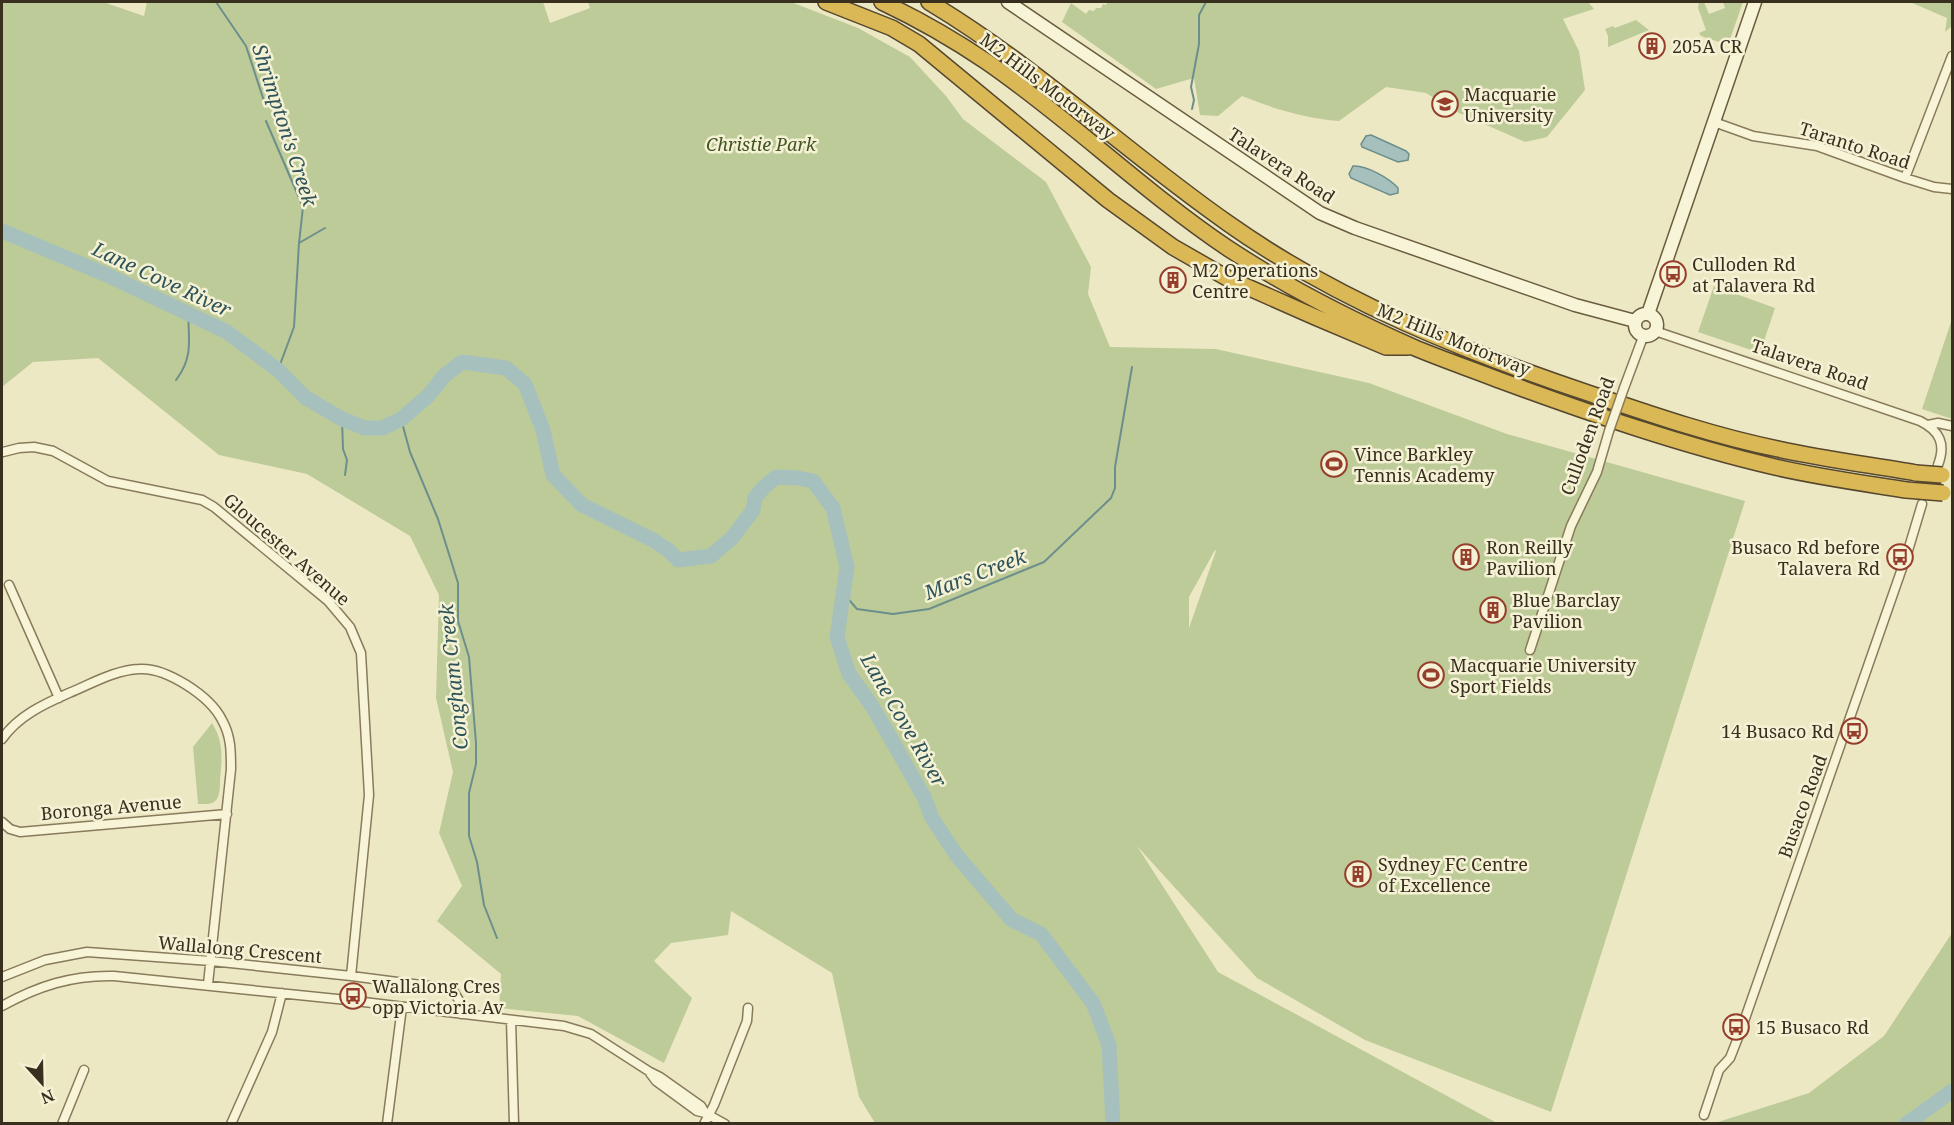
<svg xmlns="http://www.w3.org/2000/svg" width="1954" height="1125" viewBox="0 0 1954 1125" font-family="'Noto Serif',serif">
  <rect width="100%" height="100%" fill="#ede8c4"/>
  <path fill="#bdcb98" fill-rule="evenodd" d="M2,2H103L144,16L147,2H543L550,23L590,8L588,2H791L858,28L910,57L946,96L963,119L1046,182L1091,267L1088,294L1110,347L1216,349L1369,383L1507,434L1745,501L1551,1112L1365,1040L1257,978L1137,846L1218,972L1497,1123H875L859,1097L832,973L731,911L728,935L671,943L654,961L692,998L664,1063L578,1016L499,1008L501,974L437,921L462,886L439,833L453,772L436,698L439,595L410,536L307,474L219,455L98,358L33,362L2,387ZM1215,550L1216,551L1189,628V597Z
    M1108,2H1588L1594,9L1563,19L1579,51L1585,90L1547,137L1525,142L1457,112L1426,93L1386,87L1339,121C1304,118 1274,109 1242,96L1218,116L1200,115L1194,78L1156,89L1062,22L1071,3L1086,14L1089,10L1094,11L1096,8H1101L1103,4L1106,5Z
    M1699,2H1704L1709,14L1725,8L1723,2H1743L1728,45L1701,36L1699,33L1706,30L1698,8Z
    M1910,2H1952V26L1945,32L1947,18Z
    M1636,20L1649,30L1608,47V36L1605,29L1613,26L1615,28Z
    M1714,286L1775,308L1760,353L1698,332Z
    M1952,319V419L1922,409Z
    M212,723C224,742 222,759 220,780C220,786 220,794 217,799C213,805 205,804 198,804L193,747Z
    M1952,933V1123H1715L1809,1093L1884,1036Z"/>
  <path fill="#a6c1bd" stroke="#6d8f8c" stroke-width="1.5" d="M1371,135L1406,151L1409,154L1408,160L1398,162L1362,147L1361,144L1366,136Z
    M1353,166C1366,165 1389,178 1398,188V193L1390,195L1351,178L1349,174Z"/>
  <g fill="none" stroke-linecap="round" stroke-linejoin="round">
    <path stroke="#6d8f8c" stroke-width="2" d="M216,2L246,46L264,101
      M1192,109L1194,100L1191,87L1199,44V15L1206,2
      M266,121L303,207L299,243L294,327L278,370
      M299,243L325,228
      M176,380C193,358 189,340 188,313
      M342,419L343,449L347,460L345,475
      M401,419L410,452L438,519L458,583V621L469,657L476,743V764L469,793V836L477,862L484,905L497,938
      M843,593L857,609L893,614L929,609L1044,562L1111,498L1115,488V467L1132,367"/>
    <path stroke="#a6c1bd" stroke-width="15" d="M2,231L107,275L227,332L278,370L306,398L342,419L365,428H383L401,419L428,396L444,376L462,362L506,368L525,384L543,430L553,475L582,505L653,540L668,550L678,560L711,556L732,538L753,510L755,498L764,487L776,477L798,478L813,481L833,508L847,567L837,637L849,674L872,706L890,737L924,797L932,818L957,856L1012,920L1041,934L1093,1003L1109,1045L1113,1124
      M1906,1124L1952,1091"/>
    <g stroke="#887b5b" stroke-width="11">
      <path id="street" d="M1714,122L1753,136L1817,146L1905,178L1934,187L1952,189
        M1905,178L1952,56
        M1656,330L1661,333L1920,421C1940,431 1946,444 1938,465
        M1624,388L1643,337
        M1928,425L1938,423L1952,426
        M3,452L19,448L34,447L53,451L108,481L202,500L214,507L328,601L350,627L361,653L369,795L351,976
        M9,585L59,698
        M1530,650L1571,526L1597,472L1609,431
        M2,739C18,716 44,704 69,693C91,684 115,670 139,669C166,667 210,696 222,720C231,736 231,751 231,769L208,984
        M2,822L10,829L20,832L227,814
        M2,977L45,960L87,952L211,961L351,976L452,989L460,1002L461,1014
        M2,1006C38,986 72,975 114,976L347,1000L564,1026L591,1034L650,1072L660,1077L701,1106L705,1113
        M511,1020L514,1124
        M650,1073L656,1081L697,1111L705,1113L725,1124
        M1704,1115L1719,1070L1730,1058L1741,1030L1907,554L1922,504
        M62,1124L84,1070
        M231,1124L272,1032L282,993
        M387,1124L402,1007
        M704,1124L714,1105L747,1021L748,1008"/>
    </g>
    <g stroke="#6a5c3e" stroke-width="15">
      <path id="secondary" d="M1008,2L1320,213L1355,228L1575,305L1635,321
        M1635 325a11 11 0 1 1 22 0a11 11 0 1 1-22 0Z
        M1648,314L1755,2"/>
    </g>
    <g stroke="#56482f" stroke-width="18">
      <path id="highway" d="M826,2L892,28L919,44L1108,200L1173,247L1227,278L1315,317L1386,347H1408
        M882,2C918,19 953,39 987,62C1071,120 1144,192 1229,249C1287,287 1350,319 1413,347C1441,359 1471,369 1499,380C1589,413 1681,445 1775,467C1818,477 1862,483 1906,490
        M929,2C1036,66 1127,153 1229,224C1338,301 1465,352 1591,394C1653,415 1714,436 1778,449C1824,459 1870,465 1916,473"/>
    </g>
    <use href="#street" stroke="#f8f4d7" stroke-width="8"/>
    <use href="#secondary" stroke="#f8f4d7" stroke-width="12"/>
    <use href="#highway" stroke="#dbb856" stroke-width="15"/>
    <g stroke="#887b5b" stroke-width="11" stroke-linecap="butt">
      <path id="street-bridge" d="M1609,431L1624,388"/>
    </g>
    <g stroke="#56482f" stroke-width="18" stroke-linecap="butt">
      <path id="highway-bridge" d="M1916,473L1942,475
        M1906,490L1943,493"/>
    </g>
    <use href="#street-bridge" stroke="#f8f4d7" stroke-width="8"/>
    <use href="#highway-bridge" stroke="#dbb856" stroke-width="15"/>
  </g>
  <defs>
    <g id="building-ring" transform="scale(1.35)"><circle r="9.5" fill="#f5f1d4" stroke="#963e2c" stroke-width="1.5"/><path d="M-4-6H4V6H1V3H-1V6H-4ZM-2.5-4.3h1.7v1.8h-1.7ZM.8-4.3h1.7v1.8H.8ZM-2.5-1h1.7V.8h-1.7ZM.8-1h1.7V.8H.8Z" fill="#963e2c"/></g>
    <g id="university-ring" transform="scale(1.35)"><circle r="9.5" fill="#f5f1d4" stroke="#963e2c" stroke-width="1.5"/><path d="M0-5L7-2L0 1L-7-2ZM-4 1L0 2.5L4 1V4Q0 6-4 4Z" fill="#963e2c"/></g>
    <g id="bus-ring" transform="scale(1.35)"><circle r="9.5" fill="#f5f1d4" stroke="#963e2c" stroke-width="1.5"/><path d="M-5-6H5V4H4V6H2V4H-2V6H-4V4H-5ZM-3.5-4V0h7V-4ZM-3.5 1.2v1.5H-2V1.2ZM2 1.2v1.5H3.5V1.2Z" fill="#963e2c"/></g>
    <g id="stadium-ring" transform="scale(1.35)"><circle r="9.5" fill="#f5f1d4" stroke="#963e2c" stroke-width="1.5"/><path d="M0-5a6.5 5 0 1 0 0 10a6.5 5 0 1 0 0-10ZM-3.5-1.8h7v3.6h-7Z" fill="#963e2c"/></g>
  </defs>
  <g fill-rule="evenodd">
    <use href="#building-ring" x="1652" y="46"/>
    <use href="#university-ring" x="1445" y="104"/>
    <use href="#bus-ring" x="1673" y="274"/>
    <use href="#building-ring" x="1173" y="280"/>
    <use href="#stadium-ring" x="1334" y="464"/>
    <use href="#building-ring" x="1466" y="557"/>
    <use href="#bus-ring" x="1900" y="557"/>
    <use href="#building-ring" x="1493" y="610"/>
    <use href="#stadium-ring" x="1431" y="675"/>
    <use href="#bus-ring" x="1854" y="731"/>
    <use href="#building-ring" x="1358" y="874"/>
    <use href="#bus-ring" x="353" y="996"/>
    <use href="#bus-ring" x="1736" y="1027"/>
  </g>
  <g text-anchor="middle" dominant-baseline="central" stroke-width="5" stroke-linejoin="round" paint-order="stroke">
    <g font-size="18" fill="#382f1f" stroke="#f5f1d4" text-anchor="start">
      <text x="1672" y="46">205A CR</text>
      <text x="1464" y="94">Macquarie<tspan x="1464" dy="21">University</tspan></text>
      <text x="1692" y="264">Culloden Rd<tspan x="1692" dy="21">at Talavera Rd</tspan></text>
      <text x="1192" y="270">M2 Operations<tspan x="1192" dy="21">Centre</tspan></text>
      <text x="1354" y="454">Vince Barkley<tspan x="1354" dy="21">Tennis Academy</tspan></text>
      <text x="1486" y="547">Ron Reilly<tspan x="1486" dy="21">Pavilion</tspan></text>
      <text x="1880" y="547" text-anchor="end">Busaco Rd before<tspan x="1880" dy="21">Talavera Rd</tspan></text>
      <text x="1512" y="600">Blue Barclay<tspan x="1512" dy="21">Pavilion</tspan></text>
      <text x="1450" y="665">Macquarie University<tspan x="1450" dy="21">Sport Fields</tspan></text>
      <text x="1834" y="731" text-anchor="end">14 Busaco Rd</text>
      <text x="1378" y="864">Sydney FC Centre<tspan x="1378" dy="21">of Excellence</tspan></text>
      <text x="372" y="986">Wallalong Cres<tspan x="372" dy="21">opp Victoria Av</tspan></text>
      <text x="1756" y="1027">15 Busaco Rd</text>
    </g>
    <g font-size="18" fill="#382f1f" stroke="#f5f1d4">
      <text transform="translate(1048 86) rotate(37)">M2 Hills Motorway</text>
      <text transform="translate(1855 145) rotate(18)">Taranto Road</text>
      <text transform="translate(1282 165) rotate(33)">Talavera Road</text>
      <text transform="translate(1454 339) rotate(22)">M2 Hills Motorway</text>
      <text transform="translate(1810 364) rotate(19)">Talavera Road</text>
      <text transform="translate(1587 436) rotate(-70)">Culloden Road</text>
      <text transform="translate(287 549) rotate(41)">Gloucester Avenue</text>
      <text transform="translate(1802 806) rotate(-70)">Busaco Road</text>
      <text transform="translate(111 807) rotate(-5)">Boronga Avenue</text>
      <text transform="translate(240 949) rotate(5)">Wallalong Crescent</text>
    </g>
    <g font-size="18" font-style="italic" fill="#405425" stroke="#f5f1d4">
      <text x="761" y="144">Christie Park</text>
    </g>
    <g font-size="20" font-style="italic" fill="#2e5358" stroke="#f5f1d4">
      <text transform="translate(285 125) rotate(72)">Shrimpton's Creek</text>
      <text transform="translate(162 279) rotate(25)">Lane Cove River</text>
      <text transform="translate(975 574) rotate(-21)">Mars Creek</text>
      <text transform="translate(453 677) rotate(-96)">Congham Creek</text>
      <text transform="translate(904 720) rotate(60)">Lane Cove River</text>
    </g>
  </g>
  <rect width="1954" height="1125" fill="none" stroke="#382f1f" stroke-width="6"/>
  <g transform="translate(42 1083) rotate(158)" stroke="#f5f1d4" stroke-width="4.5" paint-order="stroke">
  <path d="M0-4.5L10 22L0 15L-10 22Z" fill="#382f1f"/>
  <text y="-9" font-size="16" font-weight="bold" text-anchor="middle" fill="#382f1f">N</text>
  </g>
</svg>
